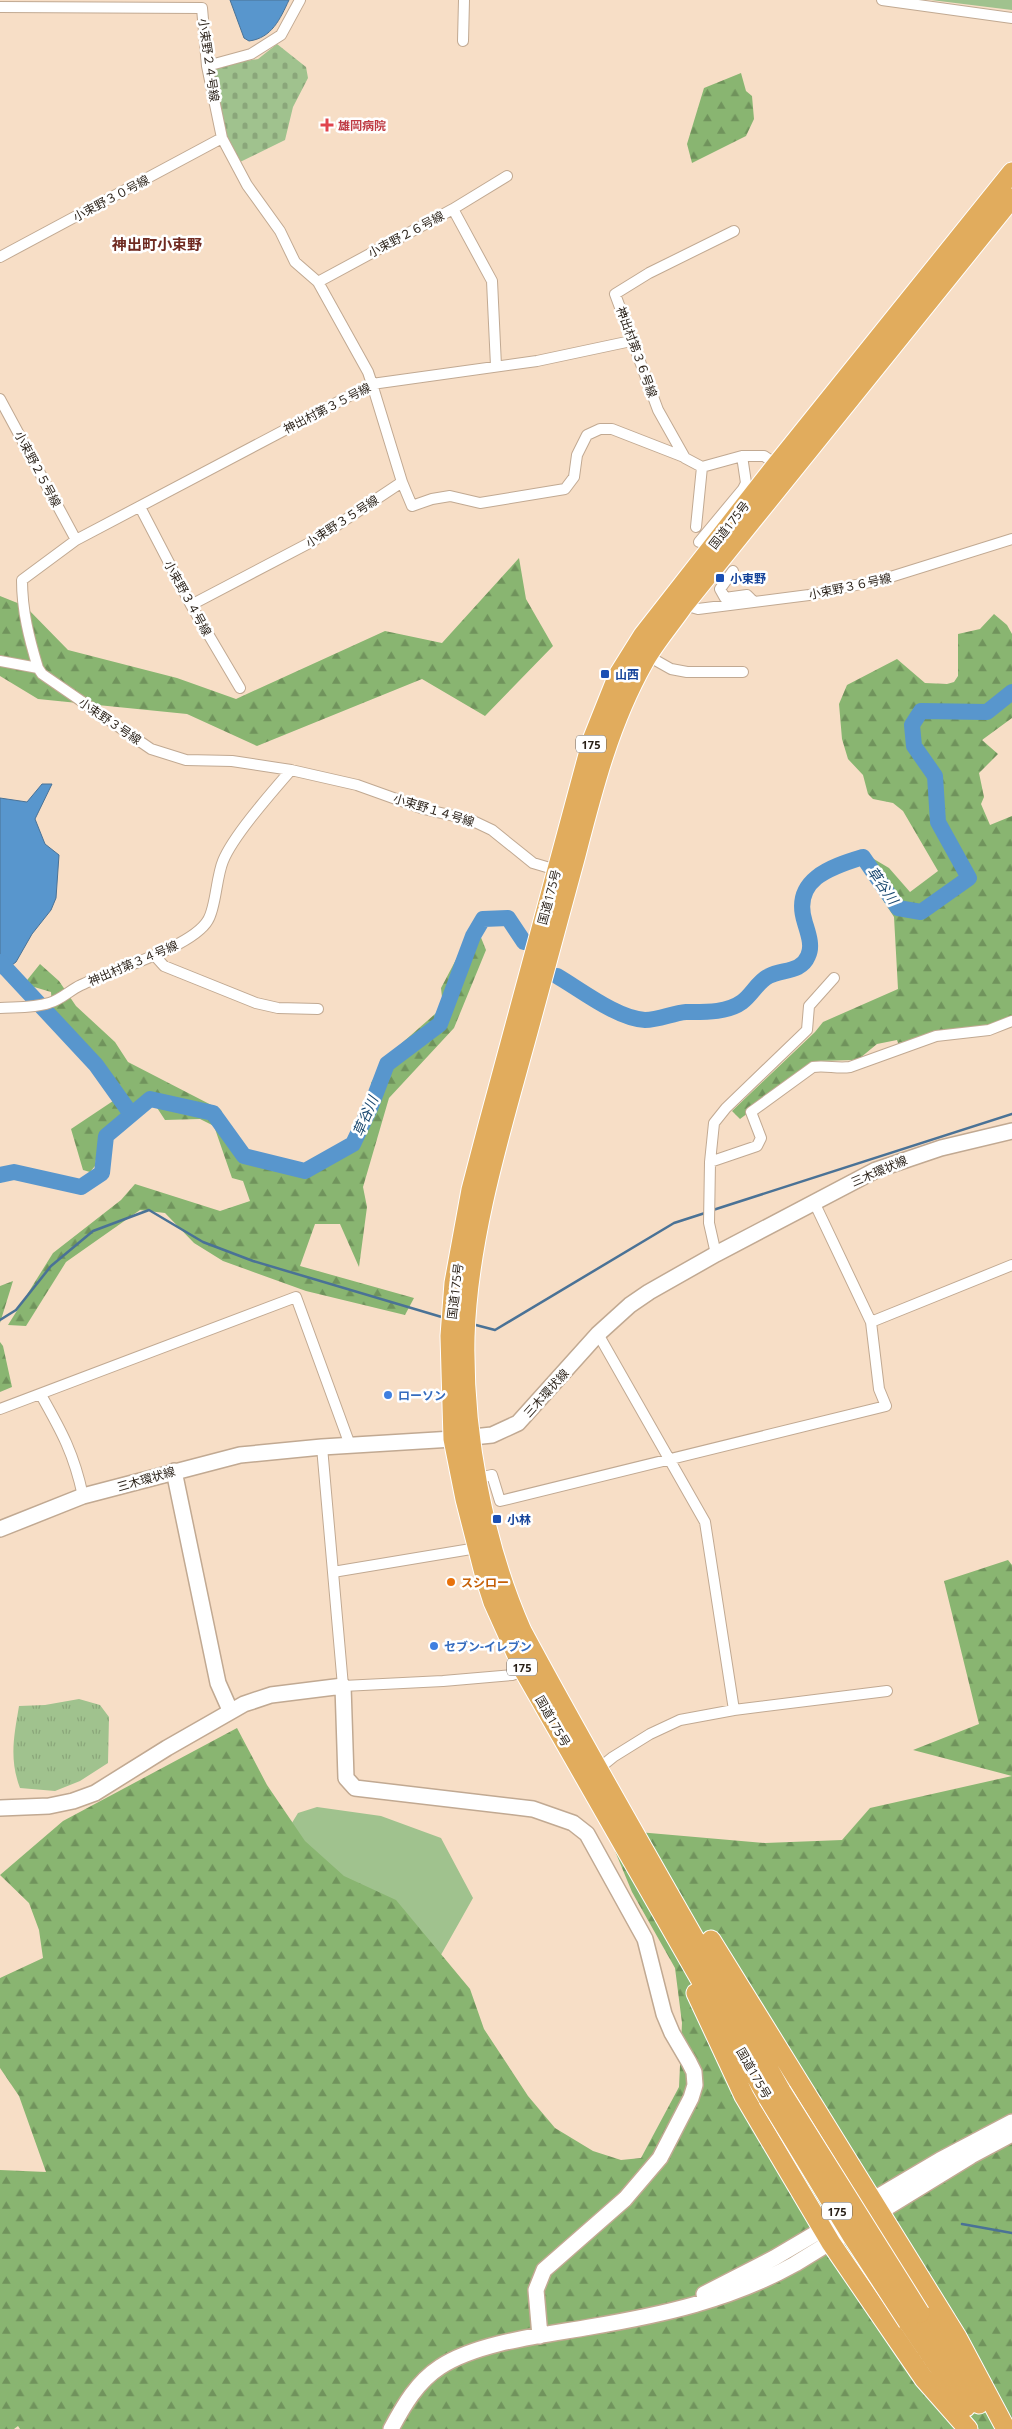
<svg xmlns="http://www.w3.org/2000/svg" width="1012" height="2429" viewBox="0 0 1012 2429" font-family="'Open Sans','Noto Sans JP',sans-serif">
  <defs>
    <pattern id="forest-firs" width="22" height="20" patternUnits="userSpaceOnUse" patternTransform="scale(1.25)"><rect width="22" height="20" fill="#89b571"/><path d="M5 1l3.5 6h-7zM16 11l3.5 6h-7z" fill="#70935c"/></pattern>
    <pattern id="cemetery-stones" width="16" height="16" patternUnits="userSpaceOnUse" patternTransform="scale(1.25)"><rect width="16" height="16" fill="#a0c28e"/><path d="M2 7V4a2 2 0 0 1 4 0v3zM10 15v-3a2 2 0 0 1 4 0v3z" fill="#8aa67a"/></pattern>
    <pattern id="park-tufts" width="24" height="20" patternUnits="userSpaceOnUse" patternTransform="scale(1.25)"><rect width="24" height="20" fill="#a0c28e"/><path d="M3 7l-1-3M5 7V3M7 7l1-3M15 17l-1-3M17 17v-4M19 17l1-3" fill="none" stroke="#8aa67a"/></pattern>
  </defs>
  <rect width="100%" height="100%" fill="#f7dec6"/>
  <path fill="#a0c28e" d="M931,0H1012V10Z
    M317,1807L381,1816L441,1838L473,1898L402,2024L282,1839L298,1813Z"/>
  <path fill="url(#forest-firs)" d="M741,73L746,91L752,96L754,119L746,136L692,163L687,144L704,88Z
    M519,558L526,599L553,646L485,716L422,679L257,746L187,714L38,699L0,676V596L25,606L68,650L177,678L236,699L385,631L442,643Z
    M994,614L1007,625L1012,634V718L982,740L998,754L979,773L984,797L981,804L990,825L1012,816V1019L987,1028L898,1043L897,1040L877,1044L860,1058L854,1060L817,1061L740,1119L732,1111L815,1032L823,1022L898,989L894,917L853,854L862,852L889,868L910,892L938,871L903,811L893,803L873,799L868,794L863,775L848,759L842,739L839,704L847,685L897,659L925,683L947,684L954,682L958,676V634L980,629Z
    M469,935H480L486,950L454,1028L389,1098L363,1187L367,1207L359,1267L340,1224H315L300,1266L414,1298L405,1315L306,1291L223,1261L194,1243L165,1213L140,1210L66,1262L26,1326L8,1325L53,1253L121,1200L135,1184L220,1211L250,1201L243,1181L232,1178L214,1126L200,1119L165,1120L152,1100L120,1124L107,1128L98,1146L95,1166L90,1172L83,1170L71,1129L113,1101L53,1015L51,992L24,984L40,964L59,981L76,1006L115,1042L128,1062L221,1110L236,1151L259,1164L295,1174L359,1140L373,1117L371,1083L386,1057L443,1007L441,988Z
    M13,1281L0,1323V1286Z
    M0,1342L3,1346L12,1387L0,1392Z
    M1008,1560L1012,1565V1776L913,1750L979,1724L944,1581Z
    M237,1728L267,1785L305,1841L344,1876L396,1900L470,1989L484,2029L528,2096L555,2128L593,2151L621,2160L641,2158L679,2087L682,2023L675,1968L632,1892L615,1851V1830L765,1843L842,1840L870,1808L1012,1776V2429H20L18,2426L14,2429H0V2170L46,2172L19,2096L0,2068V1978L43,1958L39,1930L29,1903L0,1875L63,1821Z"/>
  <path fill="url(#cemetery-stones)" d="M277,44L306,67L308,78L293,107L285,140L238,163L224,137L211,70L233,63L258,59Z"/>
  <path fill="url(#park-tufts)" d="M79,1699L100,1705L109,1717L108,1763L80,1781L55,1791L20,1788C9,1759 14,1736 19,1706L45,1705Z"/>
  <path fill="#5896cd" stroke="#4a7296" d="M230,0H289C280,19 272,38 249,41L244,38Z
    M42,784H52L35,819L45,844L59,855L56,898L51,910L32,934L16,962L0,974V798L27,802Z"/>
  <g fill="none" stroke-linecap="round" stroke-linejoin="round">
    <path stroke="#4a7296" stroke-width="2.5" d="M713,1210L1012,1114
      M0,1320L16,1310L51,1266L93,1231L149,1210L203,1242L253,1261L445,1318
      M472,1324L495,1330L674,1223L705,1213
      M962,2224L1012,2233"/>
    <path stroke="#5896cd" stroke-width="16" d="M0,962L96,1065L131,1114
      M557,976C581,990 618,1019 645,1020C659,1020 673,1013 686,1012C704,1012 727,1013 742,1002C752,995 758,981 769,976C782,969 801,973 808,956C813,946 808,933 805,923C791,880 830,867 863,857L898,908L921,912L969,878L938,822L935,776L914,746L912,725L921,711L987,712L1012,692
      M0,1175L14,1172L81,1187L102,1173L106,1136L150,1099L213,1113L244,1156L305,1171L353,1144L371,1106L387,1064L440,1024L473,936L483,919L508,918L524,942"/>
    <g stroke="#c1a992" stroke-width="12">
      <path id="street" d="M882,0L1012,18
        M0,7L202,8L207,66L222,138L247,185L280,231L295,262L318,282L368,372L372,384L402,482L315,540L191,605
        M463,41L464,0
        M207,66L251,54L281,35L300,0
        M453,209L507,176
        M0,257L222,138
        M318,282L453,209L492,281L496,366
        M0,399L76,540
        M702,467L742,456
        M402,482L412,506L432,499L450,496L480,503L565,489L574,477L577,455L587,435L600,429H612L684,457
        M140,507L191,605L240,688
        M696,527L702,467L685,458L658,410L615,294L649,273L734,231
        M699,542L743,489L746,483L742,456H764L779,466
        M733,571L720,589L725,598L747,595L754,602
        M684,605L698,609L809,595L884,579L1012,539
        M648,656L671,669L687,672H743
        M0,661L38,668
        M560,871L533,863L492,830L471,820L424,809L357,785L291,770L232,761L186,760L151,749L42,674L38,668C29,638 22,611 22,580L76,540L372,384L537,361L631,341
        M155,956L164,966L256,1003L278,1008L318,1009
        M0,1008C16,1007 34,1008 49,1003C61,1000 70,990 81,985C112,970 193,947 208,920C216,907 216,878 223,861C233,836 272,792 291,770
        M710,1162L757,1146L761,1138L751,1112L813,1067C826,1065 837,1069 850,1067L936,1036L989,1030L1012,1021
        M716,1254L709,1223L710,1162L714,1123L726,1108L807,1030L809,1006L834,978
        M871,1322L1012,1265
        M598,1334L705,1522L734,1710
        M41,1395C62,1432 74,1454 83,1496
        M0,1409L296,1297L350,1445
        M322,1447L343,1686L443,1681L512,1675L526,1670
        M478,1478L492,1475L500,1501L886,1406L879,1389L871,1322L814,1202
        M333,1572L477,1548
        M597,1770L613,1757L650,1734L680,1720L734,1710L887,1691"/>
    </g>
    <g stroke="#c1a992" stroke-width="18">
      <path id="secondary" d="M174,1471L218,1683L230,1710
        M0,1529L83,1496L240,1455L322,1447L453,1439L492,1435L518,1423L598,1334L630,1305L649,1292L716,1254L876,1170L941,1148L1012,1131
        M0,1808L49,1806L73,1801L95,1793L167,1748L244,1704L271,1695L343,1686L346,1778L355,1788L533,1809L573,1823L587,1834L645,1939L664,2014L672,2033L689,2062L694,2072L695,2085L691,2098L660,2158L625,2199L544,2270L536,2290L540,2336
        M704,2294L774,2258L940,2160L1012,2122
        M391,2429C404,2405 417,2382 440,2367C478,2342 545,2335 590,2327C661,2315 731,2300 795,2264L971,2156L1012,2134"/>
    </g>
    <g stroke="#fff" stroke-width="21">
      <path id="highway" d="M711,1940L957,2337L1006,2429
        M696,1993L744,2096L831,2243L924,2379L968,2429
        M781,2091C695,1937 605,1786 522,1631C483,1543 463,1433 465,1337C468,1233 504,1121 531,1021C546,966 561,910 576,855C593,789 610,722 644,662C655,642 671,624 684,605L1012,198
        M768,2098L524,1671L493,1602L485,1577L465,1499L453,1439L450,1336L454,1283L471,1190L488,1125L592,740L618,675L643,635L777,464L1012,172
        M920,2313L979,2404
        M908,2322L966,2407"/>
    </g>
    <use href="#street" stroke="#fff" stroke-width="10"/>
    <use href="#secondary" stroke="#fff" stroke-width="15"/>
    <use href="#highway" stroke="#e1ac5d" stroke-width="19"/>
    <g stroke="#fff" stroke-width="21" stroke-linecap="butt">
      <path id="highway-bridge" d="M781,2091L920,2313
        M768,2098L852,2236L908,2322"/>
    </g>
    <use href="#highway-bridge" stroke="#e1ac5d" stroke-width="19"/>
  </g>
  <path fill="#e0444e" stroke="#fff" stroke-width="2" d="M324.5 117.5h5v5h5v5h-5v5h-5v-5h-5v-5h5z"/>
  <g fill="#1a4fb4" stroke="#fff" stroke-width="2">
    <rect x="715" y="573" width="10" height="10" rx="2.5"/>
    <rect x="600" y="669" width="10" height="10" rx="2.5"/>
    <rect x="492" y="1514" width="10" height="10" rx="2.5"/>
  </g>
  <g fill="#3f7fe0" stroke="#fff" stroke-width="2">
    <circle cx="388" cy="1395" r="5"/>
    <circle cx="434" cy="1646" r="5"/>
  </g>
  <circle fill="#e8710a" stroke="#fff" stroke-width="2" cx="451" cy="1582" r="5"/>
  <g text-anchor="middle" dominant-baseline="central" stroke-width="5" stroke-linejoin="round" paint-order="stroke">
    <g fill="#fff" stroke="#68625c" stroke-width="1">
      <rect x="576" y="735.5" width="30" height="17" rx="4"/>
      <rect x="507" y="1658.5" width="30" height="17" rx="4"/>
      <rect x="822" y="2202.5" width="30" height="17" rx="4"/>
    </g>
    <g font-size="11" font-weight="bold" fill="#281f16">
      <text x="591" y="744">175</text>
      <text x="522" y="1667">175</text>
      <text x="837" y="2211">175</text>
    </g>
    <g font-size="12" fill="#281f16" stroke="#fff">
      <text transform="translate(209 60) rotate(82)">小束野２４号線</text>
      <text transform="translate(111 198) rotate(-28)">小束野３０号線</text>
      <text transform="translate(406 234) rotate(-28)">小束野２６号線</text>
      <text transform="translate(637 352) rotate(70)">神出村第３６号線</text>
      <text transform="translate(327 408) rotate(-27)">神出村第３５号線</text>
      <text transform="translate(38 469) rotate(62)">小束野２５号線</text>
      <text transform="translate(342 521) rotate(-33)">小束野３５号線</text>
      <text transform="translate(729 525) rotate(-52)">国道175号</text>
      <text transform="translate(850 586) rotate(-12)">小束野３６号線</text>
      <text transform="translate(188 598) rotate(61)">小束野３４号線</text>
      <text transform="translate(110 721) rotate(34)">小束野３号線</text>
      <text transform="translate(434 810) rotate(17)">小束野１４号線</text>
      <text transform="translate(549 897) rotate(-75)">国道175号</text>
      <text transform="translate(133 963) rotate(-23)">神出村第３４号線</text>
      <text transform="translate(879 1171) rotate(-23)">三木環状線</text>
      <text transform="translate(455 1291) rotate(-83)">国道175号</text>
      <text transform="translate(546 1393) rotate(-48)">三木環状線</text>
      <text transform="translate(146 1479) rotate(-16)">三木環状線</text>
      <text transform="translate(553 1721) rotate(60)">国道175号</text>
      <text transform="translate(754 2073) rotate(60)">国道175号</text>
    </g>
    <g font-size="12" font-weight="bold" fill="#be3a42" stroke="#fff" text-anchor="start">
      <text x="338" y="125">雄岡病院</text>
    </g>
    <g font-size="12" font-weight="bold" fill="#164399" stroke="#fff" text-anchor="start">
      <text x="730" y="578">小束野</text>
      <text x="615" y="674">山西</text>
      <text x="507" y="1519">小林</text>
    </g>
    <g font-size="12" font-weight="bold" fill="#366cbe" stroke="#fff" text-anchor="start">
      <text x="398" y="1395">ローソン</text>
      <text x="444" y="1646">セブン-イレブン</text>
    </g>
    <g font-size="12" font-weight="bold" fill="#c56008" stroke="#fff" text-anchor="start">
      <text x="461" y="1582">スシロー</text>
    </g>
    <g font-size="14" font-style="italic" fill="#1c4970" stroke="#fff">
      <text transform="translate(883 885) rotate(55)">草谷川</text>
      <text transform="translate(365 1116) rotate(-67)">草谷川</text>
    </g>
    <g font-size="15" font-weight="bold" fill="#6f2a21" stroke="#fff">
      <text x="157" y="244">神出町小束野</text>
    </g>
  </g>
</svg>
